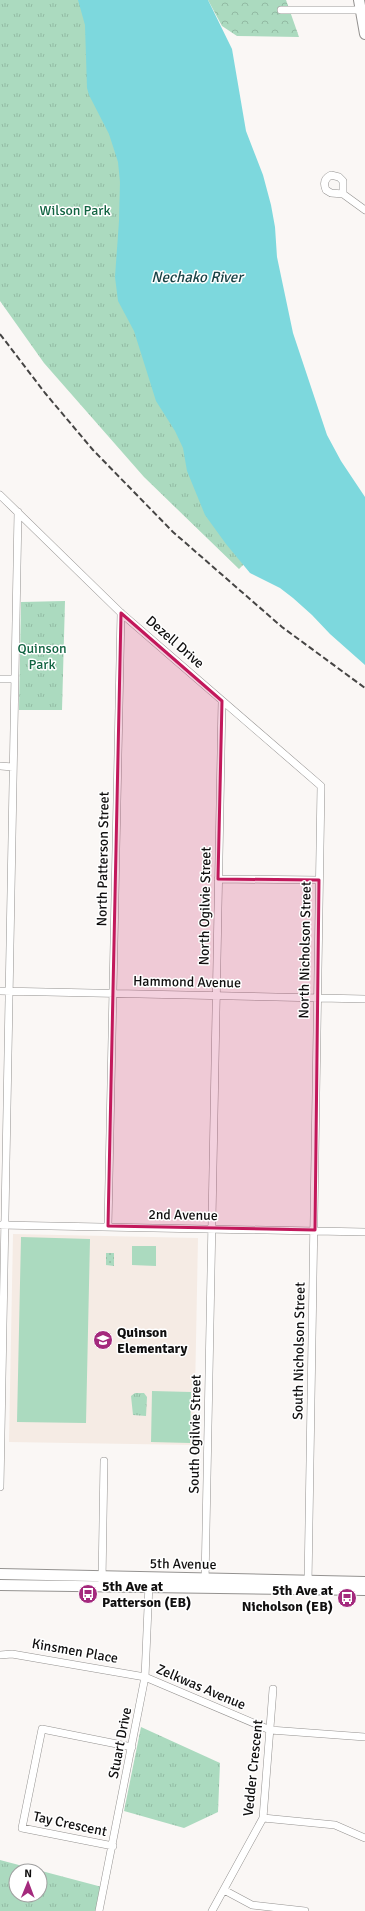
<svg xmlns="http://www.w3.org/2000/svg" width="365" height="1911" viewBox="0 0 365 1911" font-family="Signika,sans-serif">
  <defs>
    <pattern id="forest-crowns" width="20" height="18" patternUnits="userSpaceOnUse"><rect width="20" height="18" fill="#abdabf"/><path d="M2 6a3 3 0 1 1 6 0M12 15a3 3 0 1 1 6 0" fill="none" stroke="#92baa3"/></pattern>
    <pattern id="park-tufts" width="24" height="20" patternUnits="userSpaceOnUse"><rect width="24" height="20" fill="#abdabf"/><path d="M3 7l-1-3M5 7V3M7 7l1-3M15 17l-1-3M17 17v-4M19 17l1-3" fill="none" stroke="#92baa3"/></pattern>
    <pattern id="garden-dots" width="8" height="8" patternUnits="userSpaceOnUse"><rect width="8" height="8" fill="#abdabf"/><path d="M2 2h.1M6 6h.1" fill="none" stroke="#92baa3" stroke-width="1.8" stroke-linecap="round"/></pattern>
  </defs>
  <rect width="100%" height="100%" fill="#faf7f5"/>
  <path fill="#f5ebe4" d="M13,1234L198,1238L194,1445L9,1442Z"/>
  <path fill="#abdabf" d="M21,1237L90,1239L86,1423L17,1422Z
    M132,1246H156V1266L132,1265Z
    M152,1391L191,1392L190,1443L151,1442Z"/>
  <path fill="url(#forest-crowns)" d="M208,0H286L299,37L237,36L222,26Z"/>
  <path fill="url(#park-tufts)" fill-rule="evenodd" d="M0,0H91L252,556L239,569L144,477L44,363L0,301Z
    M65,601L62,710H19L21,602Z
    M135,1393H144L147,1397L146,1416L133,1415L131,1396Z
    M141,1727L220,1763L218,1812L184,1828L124,1811Z
    M0,1860L102,1887L97,1911H0ZM16,1871H40V1895H16Z"/>
  <path fill="url(#garden-dots)" d="M106,1253H114V1266L106,1265Z"/>
  <path fill="#7dd8dd" d="M78,0H208L232,49L246,131L263,175L271,205L275,227L277,257L293,333L327,435L341,461L365,497V665L330,634L312,615L293,598L280,588L250,573L226,544L205,515L187,471L183,448L175,431L156,401L134,331L118,301L115,277L119,221L120,182L118,162L109,134L89,95L87,88L85,25Z"/>
  <g fill="none" stroke-linecap="round" stroke-linejoin="round">
    <g stroke="#949290" stroke-width="8">
      <path id="street" d="M281,10H361
        M343,194V181L339,177L331,175C325,178 323,183 326,190L331,193L343,194L365,210
        M0,495L121,613L321,786L308,1584
        M0,679H15
        M0,766L13,767
        M218,879L319,880
        M0,991L365,999
        M0,1225L365,1232
        M108,1226L121,613
        M0,1487L18,512
        M102,1581L104,1461
        M205,1582L222,701
        M0,1655L12,1654L145,1677L270,1730L365,1737
        M263,1818L335,1825L365,1838
        M113,1846L22,1828L42,1729L132,1747
        M224,1890L252,1905L305,1911
        M99,1911L145,1677L149,1584
        M212,1911L263,1818L273,1689"/>
    </g>
    <g stroke="#949290" stroke-width="12">
      <path id="secondary" d="M359,0L365,34
        M0,1574L365,1582
        M0,1585L365,1590"/>
    </g>
    <use href="#street" stroke="#fff" stroke-width="7"/>
    <use href="#secondary" stroke="#fff" stroke-width="10"/>
    <path stroke="#464544" stroke-width="2" stroke-dasharray="6 3" stroke-linecap="butt" d="M0,334L45,393L93,450L173,532L282,627L365,688"/>
  </g>
  <path fill="#c2185b" fill-opacity="0.2" stroke="#c2185b" stroke-width="3" stroke-linejoin="round" d="M121,613L222,701L218,879L319,880L315,1230L108,1226Z"/>
  <defs>
    <g id="school-disc" transform="scale(1)"><circle r="9.5" fill="#a4297d" stroke="#fff"/><path d="M0-5L7-2L0 1L-7-2ZM-4 1L0 2.5L4 1V4Q0 6-4 4Z" fill="#fff"/></g>
    <g id="bus-disc" transform="scale(1)"><circle r="9.5" fill="#a4297d" stroke="#fff"/><path d="M-5-6H5V4H4V6H2V4H-2V6H-4V4H-5ZM-3.5-4V0h7V-4ZM-3.5 1.2v1.5H-2V1.2ZM2 1.2v1.5H3.5V1.2Z" fill="#fff"/></g>
  </defs>
  <g fill-rule="evenodd">
    <use href="#school-disc" x="103" y="1340"/>
    <use href="#bus-disc" x="88" y="1594"/>
    <use href="#bus-disc" x="347" y="1598"/>
  </g>
  <g text-anchor="middle" dominant-baseline="central" stroke-width="3" stroke-linejoin="round" paint-order="stroke">
    <g font-size="14" fill="#126442" stroke="#fff">
      <text x="75" y="210">Wilson Park</text>
      <text x="42" y="648">Quinson<tspan x="42" dy="16">Park</tspan></text>
    </g>
    <g font-size="14" fill="#100f0f" stroke="#fff">
      <text transform="translate(175 642) rotate(41)">Dezell Drive</text>
      <text transform="translate(103 859) rotate(-89)">North Patterson Street</text>
      <text transform="translate(205 906) rotate(-89)">North Ogilvie Street</text>
      <text transform="translate(305 950) rotate(-89)">North Nicholson Street</text>
      <text transform="translate(187 982) rotate(1)">Hammond Avenue</text>
      <text transform="translate(183 1215) rotate(1)">2nd Avenue</text>
      <text transform="translate(299 1351) rotate(-89)">South Nicholson Street</text>
      <text transform="translate(195 1434) rotate(-89)">South Ogilvie Street</text>
      <text transform="translate(183 1564) rotate(1)">5th Avenue</text>
      <text transform="translate(75 1651) rotate(10)">Kinsmen Place</text>
      <text transform="translate(201 1687) rotate(23)">Zelkwas Avenue</text>
      <text transform="translate(120 1743) rotate(-79)">Stuart Drive</text>
      <text transform="translate(253 1768) rotate(-84)">Vedder Crescent</text>
      <text transform="translate(70 1824) rotate(12)">Tay Crescent</text>
    </g>
    <g font-size="14" font-weight="bold" fill="#100f0f" stroke="#fff" text-anchor="start">
      <text x="117" y="1332">Quinson<tspan x="117" dy="16">Elementary</tspan></text>
      <text x="102" y="1586">5th Ave at<tspan x="102" dy="16">Patterson (EB)</tspan></text>
      <text x="333" y="1590" text-anchor="end">5th Ave at<tspan x="333" dy="16">Nicholson (EB)</tspan></text>
    </g>
    <g font-size="15" font-style="italic" fill="#194346" stroke="#fff">
      <text x="197" y="277">Nechako River</text>
    </g>
  </g>
  <g transform="translate(28 1883) rotate(1)"><circle r="19" fill="#ffffff" stroke="#9f9f9f"/>
  <path d="M0-3L7 15L0 10L-7 15Z" fill="#a4297d"/>
  <text y="-6" font-size="11" font-weight="bold" text-anchor="middle" fill="#100f0f">N</text>
  </g>
</svg>
